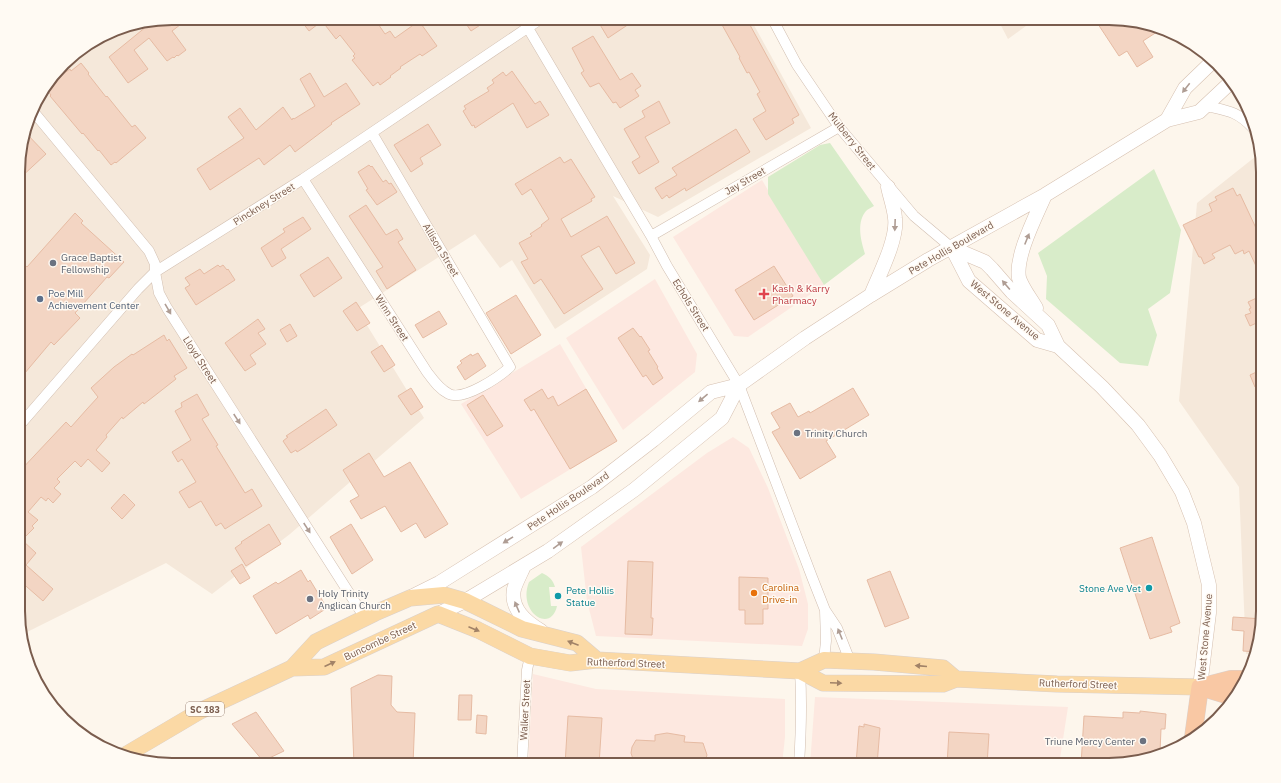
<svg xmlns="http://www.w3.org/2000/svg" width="1281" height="783" viewBox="0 0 1281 783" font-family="'IBM Plex Sans',sans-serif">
  <rect width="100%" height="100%" fill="#fdf6ec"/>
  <path fill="#f5e8da" d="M172,18H750L811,128L658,217L613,196L650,255L647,269L555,329L512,260L500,268L475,234L357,309L424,418L290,534L212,594L166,563L21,635L19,631V152L34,103L70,56L113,30Z
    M997,18H1037L1008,39Z
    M1260,153L1263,162V621L1256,655L1246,654L1239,487L1179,401L1197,203Z"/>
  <path fill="#fde8e0" d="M762,180L824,285L748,337L734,336L673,237Z
    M655,279L697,354L695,372L623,430L566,338Z
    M560,344L617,441L521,499L461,404Z
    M733,437L749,448L768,488L799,569L808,604V629L802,646L596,636L587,601L581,547L707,453Z
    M533,674L596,689L785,699V737L782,765H528Z
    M815,697L1068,707L1059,765H810Z"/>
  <path fill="#d8ecc9" d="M830,143L874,206C872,207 868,209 866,211C856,223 861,241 865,254L824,285L768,194V177L820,145Z
    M1154,169L1181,230L1170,293L1148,309L1157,335L1148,366L1120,363L1046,299L1047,276L1038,253Z
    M542,573C549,576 553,580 555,587H549L551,606H557C551,634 517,612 529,582Z"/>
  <path fill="#f3d5c3" stroke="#e6bba3" d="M172,18H189L172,31L186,50L178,56L177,55L174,58L173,57L167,61L149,38L134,50L148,69L128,83L109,57L152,22Z
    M299,18H374L385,34L390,31L395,38L419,21L437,46L422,56L420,54L400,67L401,68L390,76L391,77L380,85L378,82L373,86L352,60L355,58L353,56L355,54L340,35L336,39L322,21L309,31Z
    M462,18H491L471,31Z
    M596,18H638L608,38Z
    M729,18H763L750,25L799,115L792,119L794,123L766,140L753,119L766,111L757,94L760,92L749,72L747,73L739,58L740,57L721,23Z
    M1094,18H1110L1159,26L1163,28L1143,41L1153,57L1137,67L1127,51L1119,56Z
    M593,36L620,80L632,73L641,86L635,90L639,96L620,108L616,102L613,103L599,83L590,87L581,73L584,71L572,48Z
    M81,63L89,73L88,74L106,97L107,96L132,127L135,125L146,138L116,163L115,162L111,165L99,150L98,151L83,133L82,134L50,96L51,95L46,89L63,74L70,69L71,71Z
    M512,71L535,104L540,101L549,115L527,128L513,103L475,128L474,125L472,126L463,111L466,109L464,106L489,91L487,88L494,83L492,80L503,72L506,76Z
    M310,73L324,97L346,83L360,104L331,123L332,124L295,152L290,145L264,165L259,158L210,190L197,169L244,138L228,117L240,108L256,130L283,107L292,120L293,118L294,119L315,106L300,79Z
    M659,101L670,123L645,137L659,162L639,174L632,162L640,157L624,129L645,117L642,111Z
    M428,124L441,145L420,158L423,164L411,172L394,145Z
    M736,129L750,152L686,191L685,188L669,198L667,195L662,199L655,188L677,175L672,168Z
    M25,132L46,154L19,179V152Z
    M560,157L564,163L571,159L595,197L591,199L592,201L561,219L571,237L607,216L635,263L616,274L599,246L581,256L603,289L564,314L541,279L534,284L521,262L528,259L519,243L532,236L530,234L542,226L541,225L549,219L531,189L522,195L515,184Z
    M369,165L371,167L372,166L383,182L386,180L389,184L391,183L397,192L377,205L366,190L368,189L358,172Z
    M1233,188L1237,196L1240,194L1263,243V281L1249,251L1244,254L1243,250L1235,254L1230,245L1212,254L1215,258L1204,264L1201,257H1199L1183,225L1212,211L1209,204L1217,200L1215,197Z
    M366,205L386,235L397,229L403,239L398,242L416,270L387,289L376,271L383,267L349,216Z
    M75,213L83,221L81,223L124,262L109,278L107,277L75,313L80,318L54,345L51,342L19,380V260L27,267Z
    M303,217L311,229L281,249L286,258L272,267L261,248L285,232L283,229Z
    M328,257L342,278L314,297L300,275Z
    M218,265L220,267L223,265L227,270L228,269L235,280L196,305L185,288L190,285L185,278L200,269L204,274Z
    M774,266L793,296L754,320L735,290Z
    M516,295L541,335L511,354L486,313Z
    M1263,295V320L1250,326L1245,315L1251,313L1249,309L1251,308L1248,302Z
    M356,302L370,323L357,331L343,311Z
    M439,311L447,324L423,338L415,325Z
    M258,319L265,329L258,333L266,344L250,355L256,364L245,371L225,343Z
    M290,324L297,336L287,342L280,330Z
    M633,328L640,337L641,336L650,350L648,351L658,367L657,368L663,378L653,385L646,375L643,377L618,338Z
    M164,335L167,341L169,339L187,368L174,376L176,379L144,404L143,402L123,419L122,417L106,435L107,437L96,450L110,463L102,472L88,459L81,467L75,461L57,479L60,482L54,488L61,494L53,503L48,498L46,501L41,497L28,512L38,520L32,526L34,528L22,540L36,553L26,565L53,589L43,601L19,580V472L66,422L71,427L87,409L98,397L91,388L114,367L132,354L133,355Z
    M382,345L395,365L384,372L371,352Z
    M478,353L486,366L465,380L457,367L462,363L460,361L471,354L472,356Z
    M1263,369V383L1255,387L1250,375Z
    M411,388L423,407L411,415L398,396Z
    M853,388L869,415L826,441L836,457L800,479L772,432L780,428L771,413L790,403L798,417L809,411L810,413Z
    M542,389L548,399L553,396L558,406L586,389L617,441L570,469L534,409L531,411L524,400Z
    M197,394L209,415L202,419L218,445L216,446L245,493L252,489L262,506L225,529L221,523L216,526L201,501L189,508L179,492L196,482L182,459L178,462L172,452L191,440L175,411L182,407L181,403Z
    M483,395L503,426L487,436L467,405Z
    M326,409L337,425L305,447L297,452L296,450L291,453L283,441L288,437L286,436Z
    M369,453L384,477L410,462L448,524L425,538L416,523L401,532L385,506L361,519L350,501L359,496L343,470Z
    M124,494L135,505L122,519L111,508Z
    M269,524L281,544L246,566L235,548L242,543L241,542Z
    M351,524L373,560L352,574L330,537Z
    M1152,537L1180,623L1170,627L1172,632L1150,639L1120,548Z
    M628,561L653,562L651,618H653L652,635L625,634Z
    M242,564L250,578L240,584L231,571Z
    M301,570L308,582L310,580L327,608L310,619L308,615L276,634L253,596L276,582L278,584Z
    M890,571L909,618L885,627L867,580Z
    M739,577L768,578V609H763V624H745V610H739Z
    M1233,617L1263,619L1257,652L1243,651L1244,631L1232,630Z
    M378,675L392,676L391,705L397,712L415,713L413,765H354L351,688Z
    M459,695H472L471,720H458Z
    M1140,711L1166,714L1165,729H1161L1160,752L1119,765H1081L1084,716L1123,718V712L1140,713Z
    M256,712L284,751L263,761L232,724Z
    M477,715L487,716L486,734L476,733Z
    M568,716L602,718L599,765H565Z
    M864,724L880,728L877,765L856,764L859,726L864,727Z
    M949,732L989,734L987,765H947Z
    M667,733L685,736L684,742L703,743L707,755L704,765H635L631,753L632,747L636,740L655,741V735Z"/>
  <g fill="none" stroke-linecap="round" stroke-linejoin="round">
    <g stroke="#d1beb0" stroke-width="11">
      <path id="minor" d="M522,18L651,236L667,266L739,385L812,577L825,610L837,628L850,661
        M772,18L797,65L839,127L914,216L952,248
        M1007,18V19
        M1206,106C1228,111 1237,111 1253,128
        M32,110L149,251L155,264V272L159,293L167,308L365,618
        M303,179L427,372C433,380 439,389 449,394C464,401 499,377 510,367L372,133
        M651,236L839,127
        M19,426L138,289L155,272L303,179L542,18
        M824,660L826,641L825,610
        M522,765L527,670L530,656
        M799,765C801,733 802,702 800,671"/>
    </g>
    <g stroke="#d6c0b0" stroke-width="15">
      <path id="secondary" d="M1167,120L1185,88L1212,62
        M952,248L985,262L992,269L1012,292L1048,325L1058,346L1102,387L1138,425L1160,455L1182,492L1194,523L1209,585V613L1200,687
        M952,248L969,281L1037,340L1058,346
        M871,295C879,275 898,239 895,218C894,207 890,197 888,187
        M1036,308C1031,299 1022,288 1019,278C1015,256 1036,216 1045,195
        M524,566C521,573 516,582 514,589C510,609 526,622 541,631
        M411,597L439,583L592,487L653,440L711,392L739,385L805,338L871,295L928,260L1045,195L1167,120L1199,112L1231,82
        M438,614L465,601L548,551L634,490L722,418L739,385"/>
    </g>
    <g stroke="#dad1cd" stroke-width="17">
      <path id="primary" d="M292,668L324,667L438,614L478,630L530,656L570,663L597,660L800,671L823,683L943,684L956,679L1057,684L1200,687
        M800,671L824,660L874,662L943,668L956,679
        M122,757L200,711L292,668L316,642L375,613L410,598L444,595L465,601L522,629L577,643L597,660"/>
    </g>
    <g stroke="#dad1cd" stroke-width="18">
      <path id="trunk" d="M1200,687L1231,679H1246
        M1200,687L1229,696H1237
        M1193,738L1200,687"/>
    </g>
    <use href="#minor" stroke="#fff" stroke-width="10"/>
    <use href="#secondary" stroke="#fff" stroke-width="14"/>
    <use href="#primary" stroke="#fbd9a5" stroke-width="16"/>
    <use href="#trunk" stroke="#f9c8a4" stroke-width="17"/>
  </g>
  <defs><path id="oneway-solid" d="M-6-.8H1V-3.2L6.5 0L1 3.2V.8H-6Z"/></defs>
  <g fill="#af9d94">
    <use href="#oneway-solid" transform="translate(1186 88) rotate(128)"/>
    <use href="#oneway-solid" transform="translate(895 225) rotate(92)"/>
    <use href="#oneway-solid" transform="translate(1027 239) rotate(-68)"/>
    <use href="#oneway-solid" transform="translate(1006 285) rotate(-130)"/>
    <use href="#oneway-solid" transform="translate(168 309) rotate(60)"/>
    <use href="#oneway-solid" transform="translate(703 398) rotate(140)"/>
    <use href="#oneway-solid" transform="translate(237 419) rotate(57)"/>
    <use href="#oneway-solid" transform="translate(307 528) rotate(57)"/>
    <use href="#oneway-solid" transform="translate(508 540) rotate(148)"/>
    <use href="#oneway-solid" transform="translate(558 545) rotate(-36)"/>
    <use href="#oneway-solid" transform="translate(517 607) rotate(-113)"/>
    <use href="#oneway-solid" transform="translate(840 634) rotate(-112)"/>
  </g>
  <g fill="#a18267">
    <use href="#oneway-solid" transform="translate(474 629) rotate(23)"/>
    <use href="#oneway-solid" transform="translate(573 643) rotate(-159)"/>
    <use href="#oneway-solid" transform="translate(330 664) rotate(-24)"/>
    <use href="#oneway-solid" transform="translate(921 666) rotate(-175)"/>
    <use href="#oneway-solid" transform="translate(836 683) rotate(2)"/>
  </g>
  <g fill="#6b7280" stroke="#fffaf3" stroke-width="1.5">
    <circle cx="53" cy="263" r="4"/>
    <circle cx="797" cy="433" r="4"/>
    <circle cx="310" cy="599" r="4"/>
    <circle cx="1143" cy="741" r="4"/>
  </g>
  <path fill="#e0444e" stroke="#fffaf3" stroke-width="1.5" d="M762 288h4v4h4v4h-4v4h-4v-4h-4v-4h4z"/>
  <circle fill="#5c6f8a" stroke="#fffaf3" stroke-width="1.5" cx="40" cy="299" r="4"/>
  <g fill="#0f9aa8" stroke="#fffaf3" stroke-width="1.5">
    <circle cx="1149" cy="588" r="4"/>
    <circle cx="558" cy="596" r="4"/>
  </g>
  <circle fill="#e8710a" stroke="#fffaf3" stroke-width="1.5" cx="754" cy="593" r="4"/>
  <g text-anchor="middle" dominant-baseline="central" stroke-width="3" stroke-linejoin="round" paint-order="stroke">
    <rect fill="#fffaf3" stroke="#a28b7f" stroke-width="1" x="186" y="702" width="38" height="14" rx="3"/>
    <g font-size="9" font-weight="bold" fill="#7a5c4d">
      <text x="205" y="709">SC 183</text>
    </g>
    <g font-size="10" fill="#7a5c4d" stroke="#fffaf3">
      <text transform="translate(852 141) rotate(52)">Mulberry Street</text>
      <text transform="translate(745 181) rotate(-30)">Jay Street</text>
      <text transform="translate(264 204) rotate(-32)">Pinckney Street</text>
      <text transform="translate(951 248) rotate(-30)">Pete Hollis Boulevard</text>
      <text transform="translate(441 250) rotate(59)">Allison Street</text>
      <text transform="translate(691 305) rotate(58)">Echols Street</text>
      <text transform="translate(1005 310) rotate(40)">West Stone Avenue</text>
      <text transform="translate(392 318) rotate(57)">Winn Street</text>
      <text transform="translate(200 360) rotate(57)">Lloyd Street</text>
      <text transform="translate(568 501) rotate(-34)">Pete Hollis Boulevard</text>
      <text transform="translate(1205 637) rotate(-85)">West Stone Avenue</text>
      <text transform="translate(380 641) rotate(-25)">Buncombe Street</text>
      <text transform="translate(626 663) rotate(2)">Rutherford Street</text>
      <text transform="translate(1078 684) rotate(2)">Rutherford Street</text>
      <text transform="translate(525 710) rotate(-87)">Walker Street</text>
    </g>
    <g font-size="10" fill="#5b616d" stroke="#fffaf3" text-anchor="start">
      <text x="61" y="257">Grace Baptist<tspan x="61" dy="12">Fellowship</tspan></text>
      <text x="805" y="433">Trinity Church</text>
      <text x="318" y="593">Holy Trinity<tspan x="318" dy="12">Anglican Church</tspan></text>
      <text x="1135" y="741" text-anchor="end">Triune Mercy Center</text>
    </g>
    <g font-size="10" fill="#be3a42" stroke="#fffaf3" text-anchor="start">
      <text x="772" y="288">Kash &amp; Karry<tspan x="772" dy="12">Pharmacy</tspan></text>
    </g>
    <g font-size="10" fill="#4e5e75" stroke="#fffaf3" text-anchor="start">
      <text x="48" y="293">Poe Mill<tspan x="48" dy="12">Achievement Center</tspan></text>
    </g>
    <g font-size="10" fill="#c56008" stroke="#fffaf3" text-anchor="start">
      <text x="762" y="587">Carolina<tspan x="762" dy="12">Drive-in</tspan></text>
    </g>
    <g font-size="10" fill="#0d838f" stroke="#fffaf3" text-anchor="end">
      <text x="1141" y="588">Stone Ave Vet</text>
      <text x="566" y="590" text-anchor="start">Pete Hollis<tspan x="566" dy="12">Statue</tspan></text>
    </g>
  </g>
  <path d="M0 0H1281V783H0ZM172 25H1109A147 147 0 0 1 1256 172V611A147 147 0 0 1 1109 758H172A147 147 0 0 1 25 611V172A147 147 0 0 1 172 25Z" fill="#fffaf3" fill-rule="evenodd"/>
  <path fill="none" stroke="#7a5c4d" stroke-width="2" d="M172 25H1109A147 147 0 0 1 1256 172V611A147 147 0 0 1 1109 758H172A147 147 0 0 1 25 611V172A147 147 0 0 1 172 25Z"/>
</svg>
